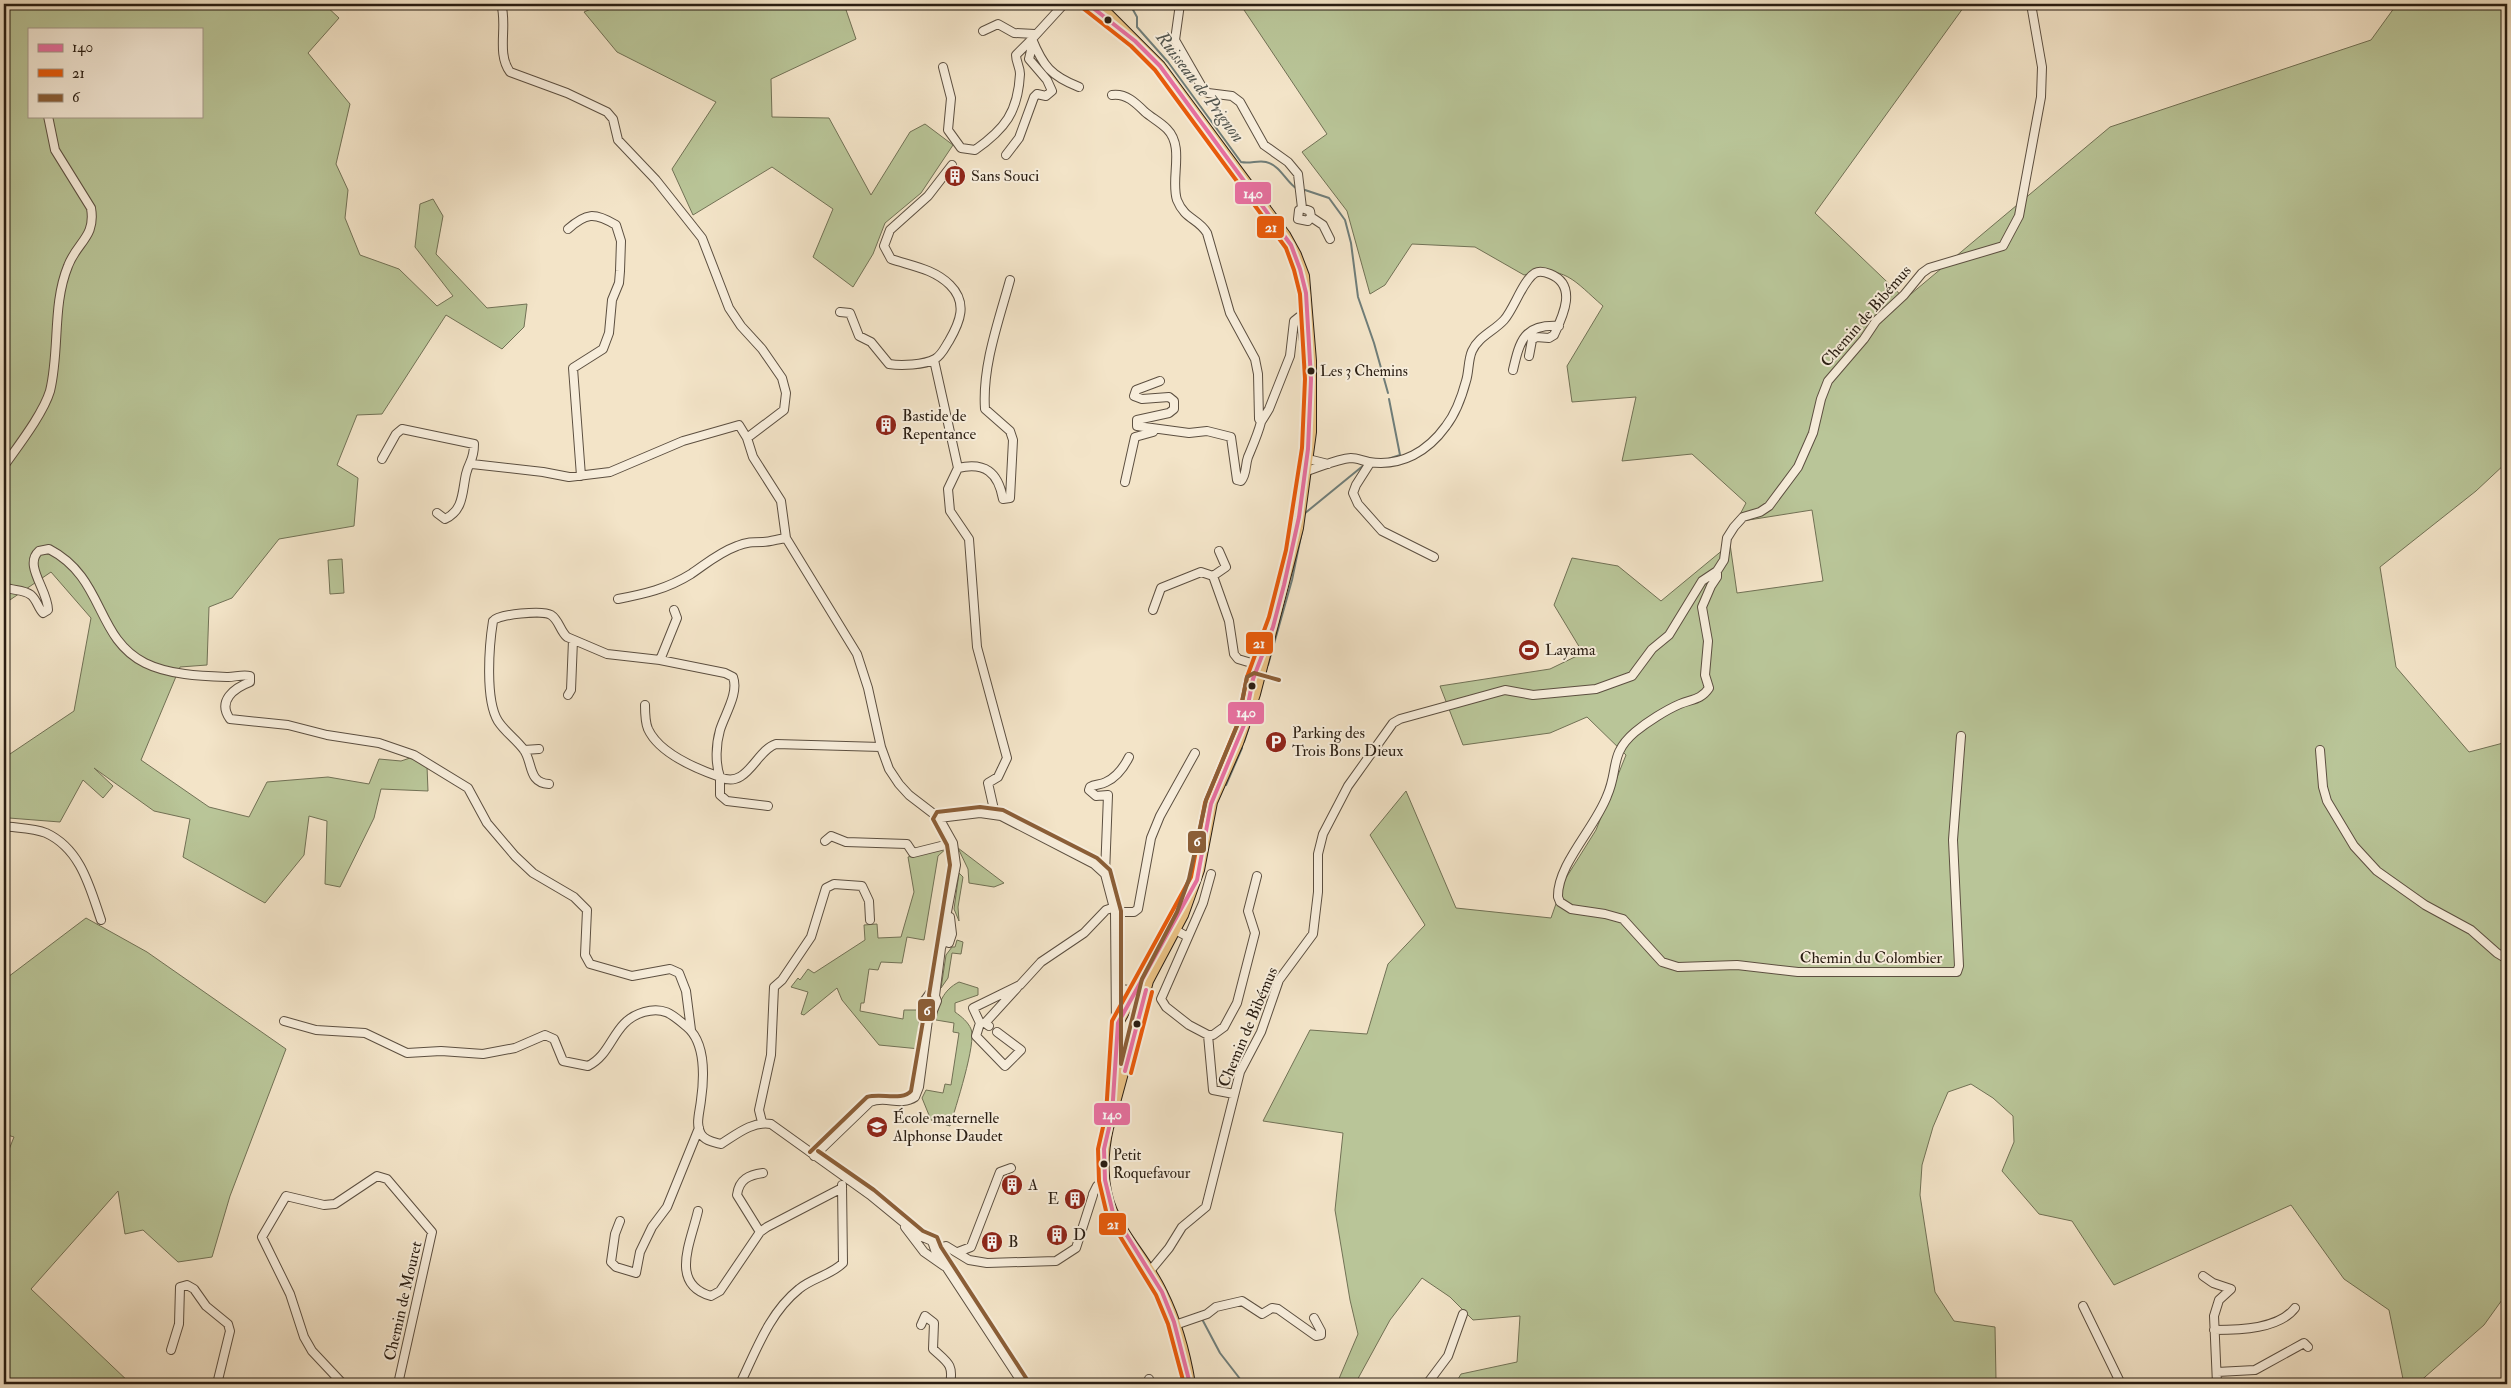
<svg xmlns="http://www.w3.org/2000/svg" width="2511" height="1388" viewBox="0 0 2511 1388" font-family="'IM FELL Double Pica',serif">
  <rect width="100%" height="100%" fill="#f3e4c8"/>
  <filter id="stains"><feTurbulence type="fractalNoise" baseFrequency=".004" numOctaves="4"/><feColorMatrix values="0 0 0 0 .2 0 0 0 0 .09 0 0 0 0 .02 0 0 0 .5 -.17"/></filter>
  <radialGradient id="worn" r=".72"><stop offset=".6" stop-color="#630" stop-opacity="0"/><stop offset="1" stop-color="#630" stop-opacity=".3"/></radialGradient>
  <path fill="#b9c598" stroke="#717155" fill-rule="evenodd" d="M4,4H324L339,18L308,53L350,104L336,164L348,190L345,218L360,255L399,269L437,306L453,296L415,247L420,204L433,199L443,216L436,254L487,308L527,304L524,327L502,349L446,315L382,414L357,415L337,465L358,478L354,526L279,539L232,598L209,607L207,665L180,667L141,760L209,807L249,817L267,782L328,777L369,784L379,759L401,761L410,758L427,766L428,791L381,789L374,818L340,887L325,884L327,821L309,816L304,855L265,903L183,857L190,819L154,811L94,768L113,786L103,798L83,780L60,822L9,818L4,758L74,711L91,618L51,572L4,604ZM29,29H201V116H29Z
    M602,4H844L856,39L771,79L772,117L829,118L871,195L910,132L925,124L953,145L921,193L885,223L873,254L853,287L813,257L833,209L772,167L693,215L672,169L716,102L617,52L584,12Z
    M1240,4H1966L1815,213L1905,299L2110,127L2371,40L2397,4H2507V462L2476,491L2380,567L2396,667L2469,752L2507,742V1293L2484,1325L2417,1384H2404L2389,1310L2344,1279L2291,1205L2114,1285L2072,1221L2039,1214L2002,1171L2014,1142L2013,1116L1993,1098L1971,1084L1948,1092L1933,1127L1922,1165L1920,1195L1935,1292L1954,1321L1995,1327L1996,1379L1986,1384H1455L1461,1374L1517,1362L1520,1316L1473,1320L1450,1297L1422,1278L1390,1320L1355,1384H1342L1338,1381L1358,1334L1350,1300L1335,1210L1343,1133L1263,1121L1310,1030L1367,1034L1388,964L1425,925L1370,835L1406,791L1456,908L1551,918L1564,881L1596,830L1626,755L1587,717L1550,733L1463,745L1440,686L1550,669L1583,653L1554,605L1572,558L1618,566L1661,601L1730,544L1737,593L1823,581L1812,510L1736,522L1746,503L1692,454L1622,461L1636,397L1572,402L1567,366L1603,306C1574,281 1565,264 1524,275L1475,247L1412,244L1385,285L1370,294L1347,211L1302,152L1327,134Z
    M342,559L344,593L330,594L328,560Z
    M949,846L938,856L924,940L907,937L902,963L881,962L878,970L869,969L864,1003H861L860,1011L903,1019L904,1010H920L918,1035L922,1036L920,1049L879,1045L842,1000L837,988L804,1015L801,1014L808,992L791,987L798,978L800,980L808,969L814,973L865,940L864,925L877,924L878,938L901,937L914,892L908,857Z
    M958,848L1004,883L994,887L969,883L968,869Z
    M959,873L963,877L958,907L959,921L954,909Z
    M86,918L147,952L286,1049L230,1196L212,1257L178,1262L143,1230L125,1234L118,1191L31,1289L131,1384H4V1162L14,1137L4,1134V980Z
    M957,940L963,942L961,954L952,953L948,978L941,988L946,955L952,947H955Z
    M959,982L978,988V995L955,1003V1012C962,1017 968,1022 971,1029C977,1042 955,1109 950,1126L931,1120L922,1098L926,1090L943,1093L945,1084L951,1085L959,1033L953,1032L954,1023L936,1020C938,1004 943,990 959,982Z"/>
  <g fill="none" stroke-linecap="round" stroke-linejoin="round">
    <path stroke="#6f7d79" stroke-width="2" d="M1118,4L1132,8L1137,17V27L1168,62L1241,162C1250,164 1258,160 1266,162C1281,166 1285,181 1297,189
      M1305,190L1329,198L1345,220L1351,243L1358,297L1374,343L1388,393
      M1388,459L1400,455L1389,399
      M1304,514L1364,465
      M1268,665L1292,580L1302,531
      M1244,742L1249,727
      M1226,785L1242,748
      M1202,1319L1220,1353L1244,1384"/>
    <g stroke="#5c4f40" stroke-width="10">
      <path id="minor" d="M501,4C508,25 496,53 510,72L567,93L607,112L613,119L618,140L656,180L702,238L729,308L741,326L762,349L782,378L786,393L784,410L747,438L753,457L781,501L786,538L857,654L868,688L881,747L889,769L899,784L909,795L939,818L980,813L1001,816L1094,864L1105,874L1115,912L1116,1026
        M1064,4L1032,39C1043,66 1051,76 1079,87
        M1180,4L1175,40L1202,87L1208,93L1232,96L1240,102L1264,145L1288,162L1298,174L1302,208L1299,210L1298,219L1308,221L1311,217L1310,211L1302,208
        M983,31L998,24L1014,33L1035,34
        M943,67L951,98L948,130L961,148L975,150C1005,129 1018,112 1020,74C1020,67 1016,62 1016,55L1032,39
        M1112,95C1126,93 1136,103 1145,112C1152,118 1160,122 1167,129C1185,147 1170,179 1177,200C1185,220 1198,218 1207,233L1230,313L1255,359L1258,374L1259,419L1261,422L1269,409L1290,356L1294,321L1299,317L1301,320L1305,348L1309,357
        M1006,155L1019,138L1034,97L1037,94L1046,96L1052,91L1047,80L1029,59L1033,42
        M1311,217L1323,225L1330,239
        M568,229C586,213 594,212 616,225L621,241L620,271L619,283L612,300L609,333L603,349L573,368L581,476
        M840,312L850,313L859,336L871,342L889,364C901,366 924,365 935,359C942,355 945,347 949,341C960,322 968,303 950,285C934,269 912,266 891,259L884,246L890,230L928,196L952,165
        M934,360L958,468
        M1513,370C1520,340 1524,324 1559,326
        M1160,381L1136,390L1134,396L1142,399L1169,397L1174,401V409L1169,413L1137,420V426L1189,433L1207,431L1231,437L1237,480L1241,481C1247,474 1245,465 1248,457C1253,445 1258,434 1261,422
        M382,459L396,434L402,429L474,444C474,461 469,461 466,474C462,492 464,510 445,519L437,513
        M1308,459L1328,464
        M1370,463L1356,485L1353,493L1358,504L1382,531L1434,557
        M472,464L543,472L569,477L610,472L683,441L739,425L747,438
        M4,466C18,446 43,414 50,391C60,350 52,305 68,266C77,242 96,237 91,208L55,150L48,116
        M1307,471C1320,467 1337,459 1351,458C1357,458 1363,461 1369,462C1402,467 1428,451 1446,426C1456,413 1462,396 1466,381C1469,372 1468,360 1472,351C1478,337 1494,331 1504,320C1514,309 1523,280 1535,273C1539,271 1545,272 1550,274C1578,285 1563,316 1554,335L1549,338L1536,337L1532,340L1529,356
        M1125,482L1135,437L1153,432
        M1717,571V577L1711,586L1702,607L1708,641L1705,675L1709,688C1701,700 1692,699 1680,704C1666,710 1647,722 1635,732C1609,754 1619,769 1607,796C1595,828 1557,865 1558,897L1560,902L1571,909L1605,914L1623,919L1662,962L1678,967L1737,965L1798,972H1957L1959,966L1953,840L1961,736
        M1213,576L1226,567L1219,551
        M4,587C13,591 23,589 31,595C37,600 38,608 43,613L48,610C48,590 23,565 39,551L49,549C105,578 95,638 145,663C169,675 201,676 228,677C235,677 243,674 250,676V682C234,688 217,701 230,719L288,725L327,735L379,743L414,755L468,788L487,823L515,856L533,873L574,897L587,910L585,955L590,964L632,976L670,969L679,973L686,991L691,1030
        M618,599C644,594 667,589 691,574C706,564 718,553 737,546C746,542 753,542 763,542C770,542 778,539 786,538
        M1153,610L1161,588L1201,572L1213,576L1229,621L1234,654L1238,659L1258,665
        M660,660L677,618L674,610
        M568,695L571,690L573,640
        M645,705C645,713 645,722 648,729C659,753 697,769 720,777V795L727,801L768,806
        M524,750L539,749
        M2320,750L2323,787L2327,801L2354,846L2377,871L2425,905L2471,930L2497,953L2507,959
        M549,784C528,783 533,763 524,750C516,739 505,732 498,721C485,700 489,646 493,621C498,614 543,610 551,615C559,620 560,631 567,637L607,654L660,660L725,673L733,677C739,693 725,714 720,730C716,744 715,763 720,777C747,790 756,750 776,744L881,747
        M995,814L988,783L998,777L1007,758L977,647L969,539L950,511L948,489L958,468C985,462 998,472 1003,499L1010,498L1013,440L1010,431L985,409C982,366 999,320 1010,280
        M4,826C17,828 34,828 46,833C81,849 90,888 101,920
        M825,841L831,836L846,842L907,844L913,853L953,843
        M1105,874L1108,795L1096,796L1089,790L1090,787C1095,784 1101,785 1106,782C1117,777 1124,767 1129,757
        M1211,874L1203,903L1161,999L1166,1007L1189,1025L1208,1035H1213L1224,1027L1237,1003L1255,933L1248,911L1257,876
        M1115,912H1134L1138,909L1151,838L1160,816L1195,753
        M1170,927L1188,937
        M949,943L952,934L950,917
        M1116,979L1122,989L1135,991
        M933,1005H928L925,1000L935,986
        M932,1013L937,1001L935,996L941,948L946,933V917L956,865L953,843L939,818
        M284,1021L316,1030L365,1033L407,1053L441,1051L483,1054L515,1048L545,1035L554,1039L563,1061L588,1066C614,1053 612,1021 644,1012C664,1006 673,1015 687,1027C706,1043 704,1079 701,1100C700,1111 695,1125 701,1134C705,1141 714,1142 721,1144C737,1134 752,1121 771,1124L870,1195L920,1236L932,1241L935,1250L1023,1384
        M989,1026L985,1023L1017,988
        M997,1032L1021,1050L1005,1066L976,1036L980,1023L973,1008L1020,985L1041,962L1084,933L1106,910L1115,907
        M1208,1035L1213,1090L1234,1094
        M762,1122L759,1110L771,1055L774,987L782,980L811,937L826,888L834,884L862,886L869,901L870,920
        M814,1156L870,1102C886,1095 900,1107 915,1097L919,1087L930,1005
        M1093,1194L1097,1186L1105,1180
        M698,1211C691,1242 669,1284 711,1296L720,1291L760,1232L767,1227L842,1188
        M620,1221L615,1234L611,1262L616,1267L636,1273L640,1252L652,1227L667,1207L699,1128
        M905,1227L924,1252L944,1266
        M760,1232L737,1195C739,1179 749,1175 763,1173
        M935,1250L946,1246L969,1260L987,1263L1056,1261L1076,1248L1093,1195
        M958,1252L971,1247L1000,1172L1011,1168
        M1150,1271L1169,1248L1182,1227L1206,1207L1240,1072L1261,1032L1279,980L1313,934L1318,892V854L1323,834L1348,786L1393,723L1400,719L1505,690L1533,695L1596,689L1632,676L1652,649L1669,635L1702,581L1717,571L1724,560L1727,538L1734,527L1743,517L1760,512L1769,506L1798,467L1813,433L1821,399L1828,381L1864,339L1876,321L1904,295L1922,273L1929,268L2003,246L2019,216L2041,97L2042,67L2031,4
        M2203,1276L2213,1283L2231,1289L2219,1300L2214,1316L2217,1384
        M2083,1306L2121,1384
        M921,1325L925,1316L934,1323L933,1349C947,1362 954,1364 950,1384
        M1175,1325L1207,1314L1216,1307L1242,1301L1262,1314L1272,1308L1278,1309L1316,1336L1321,1335V1331L1314,1318
        M2214,1330C2240,1330 2279,1329 2295,1308
        M171,1350L179,1324L180,1287L187,1285L194,1289L206,1306L228,1324L230,1331L217,1384
        M2217,1372L2255,1370L2304,1343L2308,1347
        M1149,1379V1384
        M343,1384L312,1351L304,1337L290,1294L262,1237L286,1196L324,1205L335,1204L377,1176L387,1179L432,1232L398,1384
        M740,1384C756,1351 769,1313 799,1289C812,1278 831,1275 843,1263L842,1185
        M1427,1384L1448,1356L1463,1314"/>
    </g>
    <g stroke="#291d12" stroke-width="12">
      <path id="major" d="M1088,4L1101,14
        M1098,4L1160,66L1285,235L1296,255L1304,276L1311,361V432L1298,528L1255,694L1238,743L1212,802L1199,870L1183,915L1148,981L1108,1128C1102,1154 1101,1187 1112,1211C1125,1240 1149,1264 1162,1293C1176,1321 1185,1354 1190,1384
        M1112,1100L1118,1023L1148,968"/>
    </g>
    <use href="#minor" stroke="#f7eddb" stroke-width="8"/>
    <use href="#major" stroke="#eac284" stroke-width="10"/>
    <g stroke="#f7eddb" stroke-width="8">
      <path id="bus-1" d="M1088,4L1135,41L1160,66L1291,245L1300,269L1306,293L1311,379L1308,449L1299,517L1284,585L1273,627L1253,679L1244,725L1211,804L1197,880L1118,1023L1112,1115L1104,1149L1105,1180L1113,1213L1162,1292L1174,1322L1190,1384
        M1125,1071L1146,990"/>
    </g>
    <g stroke="#f7eddb" stroke-width="8">
      <path id="bus-2" d="M1084,9L1131,46L1155,70L1286,248L1294,270L1300,294L1305,379L1302,448L1286,550L1269,617L1247,677L1238,723L1205,803L1191,877L1112,1021L1106,1114L1098,1149L1099,1181L1107,1215L1156,1295L1168,1324L1184,1384
        M1131,1073L1152,992"/>
    </g>
    <g stroke="#f7eddb" stroke-width="8">
      <path id="bus-3" d="M818,1151L874,1190L923,1231L937,1237L941,1247L1028,1381
        M810,1152L867,1097C880,1093 903,1101 911,1091L923,1021L930,1001L929,995L950,865L947,845L933,819L937,812L980,807L1003,810L1097,858L1110,870L1121,911V1064L1142,979L1177,912L1189,879L1206,800L1237,726L1247,677L1254,673L1279,680"/>
    </g>
    <use href="#bus-1" stroke="#e870a1" stroke-width="4"/>
    <use href="#bus-2" stroke="#ea5b0b" stroke-width="4"/>
    <use href="#bus-3" stroke="#8b5e37" stroke-width="4"/>
  </g>
  <defs>
    <g id="building-disc" transform="scale(1.125)"><circle r="9.5" fill="#8f2418" stroke="#f7eddb"/><path d="M-4-6H4V6H1V3H-1V6H-4ZM-2.5-4.3h1.7v1.8h-1.7ZM.8-4.3h1.7v1.8H.8ZM-2.5-1h1.7V.8h-1.7ZM.8-1h1.7V.8H.8Z" fill="#fff"/></g>
    <g id="stadium-disc" transform="scale(1.125)"><circle r="9.5" fill="#8f2418" stroke="#f7eddb"/><path d="M0-5a6.5 5 0 1 0 0 10a6.5 5 0 1 0 0-10ZM-3.5-1.8h7v3.6h-7Z" fill="#fff"/></g>
    <g id="parking-disc" transform="scale(1.125)"><circle r="9.5" fill="#8f2418" stroke="#f7eddb"/><path d="M-3.5-5.5H1a3.5 3.5 0 0 1 0 7H-1V5.5H-3.5ZM-1-3.4V-.6H.8a1.4 1.4 0 0 0 0-2.8Z" fill="#fff"/></g>
    <g id="school-disc" transform="scale(1.125)"><circle r="9.5" fill="#8f2418" stroke="#f7eddb"/><path d="M0-5L7-2L0 1L-7-2ZM-4 1L0 2.5L4 1V4Q0 6-4 4Z" fill="#fff"/></g>
  </defs>
  <g fill-rule="evenodd">
    <use href="#building-disc" x="955" y="176"/>
    <use href="#building-disc" x="886" y="425"/>
    <use href="#stadium-disc" x="1529" y="650"/>
    <use href="#parking-disc" x="1276" y="742"/>
    <use href="#school-disc" x="877" y="1127"/>
    <use href="#building-disc" x="1012" y="1185"/>
    <use href="#building-disc" x="1075" y="1199"/>
    <use href="#building-disc" x="1057" y="1235"/>
    <use href="#building-disc" x="992" y="1242"/>
  </g>
  <g fill="#291d12" stroke="#f7eddb" stroke-width="2">
    <circle cx="1108" cy="20" r="4.5"/>
    <circle cx="1311" cy="371" r="4.5"/>
    <circle cx="1252" cy="686" r="4.5"/>
    <circle cx="1137" cy="1024" r="4.5"/>
    <circle cx="1104" cy="1164" r="4.5"/>
  </g>
  <g text-anchor="middle" dominant-baseline="central" stroke-width="4" stroke-linejoin="round" paint-order="stroke">
    <g font-size="15" fill="#291d12" stroke="#f7eddb" text-anchor="start">
      <text x="1320" y="371">Les 3 Chemins</text>
      <text x="1113" y="1155">Petit<tspan x="1113" dy="18">Roquefavour</tspan></text>
    </g>
    <g font-size="16" fill="#291d12" stroke="#f7eddb" text-anchor="start">
      <text x="971" y="176">Sans Souci</text>
      <text x="902" y="416">Bastide de<tspan x="902" dy="18">Repentance</tspan></text>
      <text x="1545" y="650">Layama</text>
      <text x="1292" y="733">Parking des<tspan x="1292" dy="18">Trois Bons Dieux</tspan></text>
      <text x="893" y="1118">École maternelle<tspan x="893" dy="18">Alphonse Daudet</tspan></text>
      <text x="1028" y="1185">A</text>
      <text x="1059" y="1199" text-anchor="end">E</text>
      <text x="1073" y="1235">D</text>
      <text x="1008" y="1242">B</text>
    </g>
    <g font-size="16" fill="#291d12" stroke="#f7eddb">
      <text transform="translate(1866 316) rotate(-49)">Chemin de Bibémus</text>
      <text x="1871" y="958">Chemin du Colombier</text>
      <text transform="translate(1248 1027) rotate(-67)">Chemin de Bibémus</text>
      <text transform="translate(403 1301) rotate(-77)">Chemin de Mouret</text>
    </g>
    <g font-size="18" font-style="italic" fill="#52554e" stroke="#f7eddb">
      <text transform="translate(1200 87) rotate(53)">Ruisseau de Prignon</text>
    </g>
  </g>
  <g stroke="#f7eddb" stroke-width="2">
    <rect x="1234" y="181" width="38" height="24" rx="5" fill="#e870a1"/>
    <rect x="1256" y="215" width="29" height="24" rx="5" fill="#ea5b0b"/>
    <rect x="1245" y="631" width="29" height="24" rx="5" fill="#ea5b0b"/>
    <rect x="1227" y="701" width="38" height="24" rx="5" fill="#e870a1"/>
    <rect x="1187" y="830" width="20" height="24" rx="5" fill="#8b5e37"/>
    <rect x="917" y="998" width="19" height="24" rx="5" fill="#8b5e37"/>
    <rect x="1093" y="1102" width="38" height="24" rx="5" fill="#e870a1"/>
    <rect x="1098" y="1212" width="29" height="24" rx="5" fill="#ea5b0b"/>
  </g>
  <g font-size="14" text-anchor="middle" font-weight="bold" fill="#fff">
    <text x="1253" y="198">140</text>
    <text x="1271" y="232">21</text>
    <text x="1259" y="648">21</text>
    <text x="1246" y="717">140</text>
    <text x="1197" y="846">6</text>
    <text x="927" y="1015">6</text>
    <text x="1112" y="1119">140</text>
    <text x="1113" y="1229">21</text>
  </g>
  <rect width="2511" height="1388" fill="none" stroke="#f3e4c8" stroke-width="20"/>
  <rect x="5" y="5" width="2501" height="1378" fill="none" stroke="#291d12" stroke-width="2.5"/>
  <rect x="10" y="10" width="2491" height="1368" fill="none" stroke="#291d12"/>
  <rect x="28" y="28" width="175" height="90" fill="#f7eddb" stroke="#a59a8b"/>
  <rect x="38" y="44" width="25" height="8" fill="#e870a1" stroke="#a59a8b"/>
  <text x="72" y="52" font-size="15" fill="#291d12">140</text>
  <rect x="38" y="69" width="25" height="8" fill="#ea5b0b" stroke="#a59a8b"/>
  <text x="72" y="78" font-size="15" fill="#291d12">21</text>
  <rect x="38" y="94" width="25" height="8" fill="#8b5e37" stroke="#a59a8b"/>
  <text x="72" y="102" font-size="15" fill="#291d12">6</text>
  <rect width="100%" height="100%" filter="url(#stains)"/>
  <rect width="100%" height="100%" fill="url(#worn)"/>
</svg>
